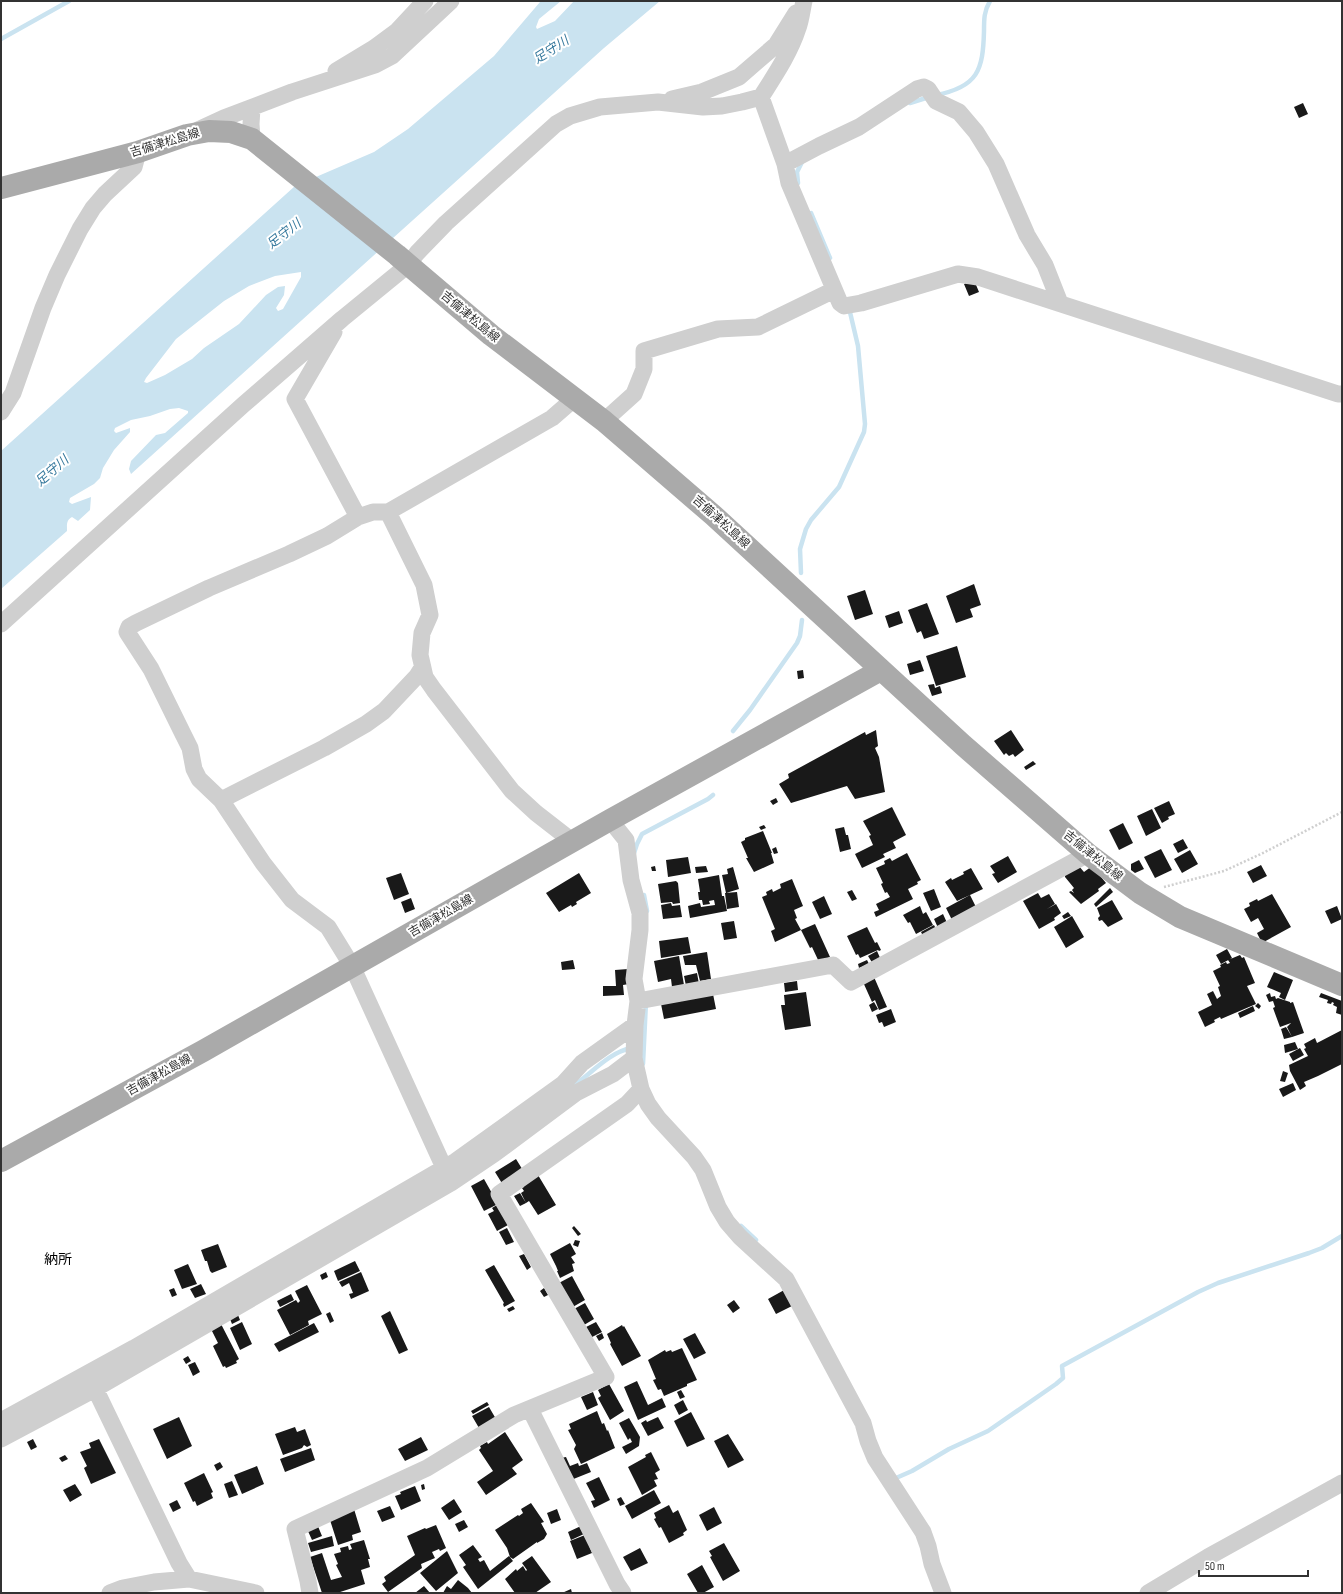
<svg xmlns="http://www.w3.org/2000/svg" width="1343" height="1594" viewBox="0 0 1343 1594" font-family="'Sofia Sans Condensed','Noto Sans JP',sans-serif">
  <rect width="100%" height="100%" fill="#fff"/>
  <path fill="#cae3f0" fill-rule="evenodd" d="M546,1H561L539,19L536,27L537,29L555,21L574,1H660L604,48L131,474L129,469L131,461L156,435L165,433L188,413V411L179,408L170,409L150,416L131,420L115,428L114,431L116,433L130,428V432L114,450L103,468L100,478L94,484L70,498L69,502L72,504L91,497L90,510L78,521L72,517C66,520 67,525 67,531L1,589V451L295,186L374,152L408,129L494,56L540,2ZM301,272V277L283,309L278,311L276,308L284,295L285,286L278,287L266,295L239,324L204,348L192,359L165,375L147,383L144,382L146,378L176,339L224,301L249,286L275,276Z"/>
  <g fill="none" stroke-linecap="round" stroke-linejoin="round">
    <path stroke="#cae3f0" stroke-width="4.5" d="M1,39L69,1
      M936,95C978,87 983,70 984,31C984,19 984,11 990,1
      M910,103L929,97
      M798,183L797,172L802,162
      M811,213L830,258
      M801,573L800,549L806,529L811,520L839,487L864,432L865,424L858,346L849,308
      M733,731L750,710L797,643L800,636L802,620
      M634,853L637,844L642,834L708,799L713,795
      M644,895L647,911
      M643,1064L646,1002
      M573,1086C592,1073 608,1053 631,1048
      M741,1226L756,1240
      M896,1478L912,1471L949,1449L988,1431L1056,1384L1063,1378L1062,1366L1198,1292L1218,1283L1309,1253L1322,1248L1342,1236"/>
  </g>
  <path fill="#191919" d="M1303,103L1308,114L1299,118L1294,107Z
    M974,280L979,292L969,296L964,284Z
    M974,584L981,605L970,609L973,617L956,623L946,596Z
    M865,590L873,614L855,620L847,596Z
    M927,603L939,634L924,639L921,631L917,633L908,610Z
    M899,611L903,623L889,628L885,616Z
    M957,646L966,677L936,686L926,656Z
    M920,660L924,671L910,675L907,664Z
    M803,670L804,678L798,679L797,671Z
    M934,684L935,688L940,686L942,693L932,696L928,685Z
    M876,730L878,746L875,748L879,757L885,792L855,799L847,786L791,803L779,784L789,778L788,774L865,732L866,735Z
    M1011,730L1024,750L1015,757L1013,754L1009,756L1006,753L1004,755L994,741Z
    M1033,761L1036,764L1026,770L1024,767Z
    M776,798L778,802L773,805L770,801Z
    M1169,801L1175,814L1168,817L1169,819L1162,823L1154,808Z
    M892,807L906,835L893,842L896,848L883,854L885,857L862,868L855,854L873,845L869,836L871,835L863,821Z
    M1152,809L1161,828L1146,836L1137,816Z
    M1123,823L1133,843L1119,850L1109,830Z
    M764,825L766,828L761,830L759,827Z
    M844,827L846,835H848L851,849L840,852L835,829Z
    M763,831L772,853H771L774,863L754,872L746,858H748L741,842L745,840V838Z
    M1183,839L1188,848L1178,853L1173,844Z
    M776,847L778,853L774,854L772,849Z
    M1161,849L1172,870L1155,878L1144,857Z
    M1190,850L1198,864L1182,873L1174,859Z
    M907,853L921,880L917,882L918,884L908,889L913,899L876,917L874,912L879,910L876,904L890,897L887,892L885,893L881,884L883,883L876,868L885,864L884,861L890,858L892,861Z
    M1008,856L1017,872L998,883L992,874L995,873L990,866Z
    M688,857L691,873L668,877L666,860Z
    M1139,860L1144,869L1135,873L1131,870V864Z
    M1078,865L1084,872L1092,866L1106,883L1098,889L1099,891L1081,904L1069,892L1071,891L1074,893L1072,890L1074,888L1065,877V874Z
    M1261,865L1267,876L1253,883L1247,872Z
    M655,866L656,871H652L651,867Z
    M706,866L708,872L696,873L695,867Z
    M733,867L739,889L726,893L722,875L728,874L727,869Z
    M971,868L983,889L957,901L945,882L951,878L952,880L964,874L963,872Z
    M401,873L409,894L394,900L386,878Z
    M579,873L591,893L576,902L577,904L572,907L571,905L559,912L546,893Z
    M719,875L722,896H724L727,911L690,918L688,906L700,903L701,907L715,905L714,900L709,901L710,904L703,905L702,900H699L698,892H700L698,879Z
    M792,879L803,906L794,910L797,918L795,919L801,930L775,942L771,931L775,929L762,897L767,895L766,892L772,889L773,892L781,888L780,884Z
    M676,881L678,883L680,903L673,904L672,902L661,903L658,884Z
    M1110,888L1113,892L1096,907L1094,904Z
    M934,889L941,907L931,911L923,893Z
    M852,890L857,899L852,901L847,892Z
    M737,892L739,907L727,909L725,893Z
    M1038,893L1041,898L1049,894L1055,904L1047,909L1056,904L1061,913L1054,918L1055,920L1039,929L1023,901Z
    M1272,894L1291,927L1262,943L1257,933L1264,929L1258,918L1251,922L1244,909L1250,906L1249,903L1257,899L1258,901Z
    M970,895L977,909L953,922L946,908Z
    M824,896L832,914L820,919L812,902Z
    M411,898L415,909L405,913L401,902Z
    M1112,900L1123,919L1108,927L1102,920L1099,921L1098,918L1100,916L1097,908Z
    M671,903L672,906L680,905L682,917L663,919L661,905Z
    M920,906L923,914L926,912L933,925L916,934L910,922L908,923L903,915Z
    M1337,906L1342,919L1331,924L1325,911Z
    M1068,912L1071,916L1064,919L1062,916Z
    M943,914L948,925L939,930L934,919Z
    M1072,916L1084,937L1066,948L1054,927Z
    M734,921L737,938L724,940L721,923Z
    M815,924L830,957L819,962L812,947L810,948L801,930Z
    M934,925L937,931L924,938L921,932Z
    M867,927L875,943L877,942L881,950L879,951L878,950L860,958L858,954L856,955L847,936Z
    M688,937L691,953L661,958L659,941Z
    M1227,949L1232,958L1221,964L1216,955Z
    M877,951L881,960L873,964L868,956Z
    M707,952L711,979L700,981L696,965H685L683,956Z
    M1240,955L1242,958L1244,957L1255,983L1247,986L1256,1004L1221,1019L1220,1017L1214,1020L1215,1022L1205,1027L1198,1012L1212,1005L1207,994L1213,991L1217,999L1221,996L1218,987L1220,986L1213,971L1221,967L1220,965L1226,962L1227,964L1230,963L1228,960Z
    M679,956L684,985L672,987L671,979L658,982L654,961Z
    M573,960L575,969L562,970L561,962Z
    M867,960L869,964L859,968L858,964Z
    M628,969L629,984L623,985L624,995L603,996V986H616L615,970Z
    M1274,972L1293,980L1285,1000L1279,997L1281,993L1267,987Z
    M697,973L699,984L686,986L684,976Z
    M874,977L887,1007L879,1010L875,1000L872,1002L863,982Z
    M797,981L798,990L785,992L784,983Z
    M806,992L811,1026L785,1030L781,1005H785L784,995Z
    M1270,993L1271,997L1275,996L1276,999L1278,998L1290,1002V1003L1293,1002L1304,1033L1292,1037L1287,1027L1291,1023L1280,1027L1273,1008L1275,1007L1273,1001L1269,1002L1266,995Z
    M1321,993L1342,1001V1015L1336,1013L1337,1007L1333,1005L1334,1003L1332,1002L1331,1004L1327,1003L1328,1000L1319,997Z
    M713,994L716,1009L664,1019L661,1004Z
    M874,1002L878,1009L872,1012L869,1005Z
    M1258,1003L1261,1006L1259,1009L1255,1006Z
    M1253,1006L1255,1011L1240,1018L1238,1013Z
    M891,1009L896,1022L884,1027L882,1022L879,1023L876,1015Z
    M1286,1027L1292,1037L1284,1039L1281,1029Z
    M1342,1030V1064L1318,1076L1304,1082L1306,1086L1300,1090L1290,1071L1289,1065L1308,1056L1304,1049L1306,1048L1304,1044L1315,1038L1317,1043Z
    M1295,1042L1298,1049L1285,1053L1284,1045Z
    M1300,1048L1304,1055L1293,1061L1289,1054Z
    M1283,1071L1288,1073L1285,1082L1280,1081Z
    M1293,1083L1296,1090L1283,1097L1279,1089Z
    M516,1159L524,1172L503,1185L495,1172Z
    M538,1175L556,1205L538,1215L529,1201L526,1203L521,1193L524,1191L522,1188L524,1187L522,1184Z
    M484,1179L498,1204L484,1211L471,1186Z
    M520,1193L526,1203L520,1206L514,1196Z
    M497,1205L508,1225L497,1231L488,1214L494,1211L492,1208Z
    M574,1226L581,1234L578,1236L572,1228Z
    M507,1228L514,1242L506,1245L499,1232Z
    M575,1240L580,1241L578,1247L573,1245Z
    M570,1243L576,1254L571,1257L575,1263L572,1264L574,1271L560,1278L557,1271H558L556,1266L550,1254Z
    M218,1244L227,1267L212,1273L210,1271L207,1261H205L201,1250Z
    M524,1254L531,1267L527,1270L519,1256Z
    M355,1261L360,1271L338,1281L334,1271Z
    M188,1264L197,1284L182,1289L174,1270Z
    M494,1265L515,1301L504,1307L503,1304L504,1303L485,1270Z
    M326,1272L328,1277L322,1280L320,1275Z
    M361,1272L369,1291L351,1299L349,1294L353,1293L349,1283L342,1287L339,1282Z
    M572,1276L585,1300L571,1308L557,1284Z
    M201,1284L206,1294L195,1298L190,1289Z
    M307,1285L322,1314L308,1321L309,1325L290,1335L277,1310L296,1300L298,1303L300,1301L295,1291Z
    M174,1288L177,1295L172,1297L169,1290Z
    M544,1288L548,1295L544,1297L540,1291Z
    M786,1289L794,1305L776,1314L768,1299Z
    M291,1294L294,1300L280,1307L277,1301Z
    M734,1300L740,1308L733,1313L727,1305Z
    M585,1303L594,1319L584,1325L574,1309Z
    M513,1306L515,1309L509,1312L507,1309Z
    M390,1311L408,1350L399,1354L381,1316Z
    M330,1312L334,1321L330,1323L326,1314Z
    M238,1315L240,1320L232,1324L230,1319Z
    M242,1322L252,1344L240,1350L230,1328Z
    M596,1322L602,1332L592,1337L586,1327Z
    M314,1323L319,1332L279,1352L274,1344Z
    M221,1324L239,1359L236,1361L237,1363L226,1368L225,1366L223,1367L213,1346L218,1343L211,1329Z
    M622,1325L623,1327L624,1326L641,1356L622,1366L610,1344L611,1343L607,1334Z
    M602,1333L604,1338L599,1341L596,1336Z
    M695,1333L706,1353L694,1359L683,1339Z
    M682,1348L697,1380L687,1384V1386L664,1396L661,1389L658,1390L653,1380L656,1379L648,1360L665,1350L666,1352L671,1350L672,1352Z
    M188,1356L191,1361L186,1364L183,1359Z
    M195,1362L200,1372L193,1376L188,1365Z
    M637,1381L648,1405L662,1398L666,1407L638,1420L624,1387Z
    M609,1384L624,1411L610,1420L598,1398L601,1396L598,1390Z
    M681,1390L685,1397L680,1399L677,1392Z
    M593,1392L598,1405L587,1410L581,1397Z
    M683,1400L688,1410L679,1415L674,1405Z
    M487,1402L489,1405L473,1414L471,1411Z
    M489,1407L496,1419L479,1428L472,1416Z
    M597,1411L602,1424L604,1423L607,1431L608,1430L615,1448L581,1464L574,1449L576,1445L568,1430L571,1429L569,1424Z
    M691,1412L705,1439L687,1447L674,1421Z
    M179,1417L192,1446L167,1459L153,1429Z
    M658,1417L664,1428L648,1436L641,1423L646,1420L647,1422Z
    M629,1418L640,1437L639,1446L626,1454L622,1447L632,1442L630,1438L628,1440L619,1423Z
    M295,1427L297,1432L305,1429L311,1445L307,1447L304,1445L302,1448L283,1455L275,1434Z
    M505,1432L523,1460L512,1468L517,1474L486,1495L477,1482L493,1471L479,1450L481,1448L480,1446L487,1442L488,1444Z
    M728,1434L744,1460L728,1468L714,1441Z
    M421,1437L428,1450L405,1461L398,1449Z
    M33,1439L37,1447L31,1450L27,1442Z
    M99,1439L116,1473L91,1484L84,1468L87,1466L80,1452L91,1448L89,1443Z
    M311,1448L315,1460L285,1472L280,1459Z
    M651,1452L660,1470L655,1473L658,1479L654,1480L657,1486L642,1495L628,1467L646,1457L645,1455Z
    M65,1455L68,1459L62,1462L59,1458Z
    M566,1457L570,1466L578,1463L579,1466L587,1463L591,1472L571,1480L561,1458Z
    M220,1462L223,1467L217,1471L214,1465Z
    M257,1466L264,1484L242,1494L234,1475Z
    M204,1473L213,1492L211,1493L213,1498L197,1506L195,1501L193,1502L184,1483Z
    M599,1477L610,1500L594,1508L591,1501L595,1500L586,1483Z
    M232,1481L238,1495L229,1498L224,1484Z
    M75,1484L82,1495L70,1502L63,1490Z
    M424,1484L425,1489L422,1490L421,1485Z
    M415,1486L421,1501L401,1510L395,1496L401,1494L400,1492Z
    M654,1490L661,1503L632,1519L625,1506Z
    M621,1497L625,1504L620,1506L617,1499Z
    M454,1499L462,1512L449,1520L441,1508Z
    M177,1500L181,1508L173,1512L169,1504Z
    M531,1503L544,1522L541,1523L547,1534L544,1539L537,1543V1542L513,1559L510,1557L507,1548L495,1530L518,1515L519,1516L523,1513L521,1509Z
    M669,1505L673,1513L678,1510L687,1530L683,1533L684,1535L669,1543L661,1527L659,1528L654,1519L656,1518L654,1513Z
    M390,1506L395,1517L382,1522L377,1511Z
    M714,1507L722,1523L707,1531L699,1515Z
    M354,1509L361,1532L352,1535L353,1540L338,1545L330,1520Z
    M557,1509L561,1520L551,1524L547,1513Z
    M464,1520L468,1527L459,1532L455,1524Z
    M317,1524L322,1536L312,1540L307,1529Z
    M436,1525L446,1548L440,1551L439,1549L432,1552L435,1558L421,1564L422,1568L388,1592L382,1584L386,1581L384,1577L415,1555L407,1536L425,1528L426,1529Z
    M581,1526L584,1534L571,1540L568,1532Z
    M585,1535L592,1553L577,1559L570,1541Z
    M332,1536L334,1546L311,1552L308,1543Z
    M364,1540L370,1559H368L370,1567L361,1570L365,1584L337,1593H322L310,1557L322,1553L331,1580L342,1577L336,1565L338,1564L334,1554L341,1552L340,1548L348,1546L349,1550L352,1549L350,1544Z
    M724,1543L740,1571L723,1581L710,1557L712,1556L709,1551Z
    M473,1545L482,1557L478,1559L480,1562L484,1560L490,1571L509,1556L513,1561L478,1589L463,1567L466,1565L459,1555Z
    M640,1548L648,1563L631,1571L623,1557Z
    M447,1551L458,1573L436,1591L420,1573Z
    M532,1556L551,1582L535,1593H515L505,1579L516,1569L517,1571L523,1566L526,1571L527,1570L522,1563Z
    M702,1565L714,1587L703,1593H698L687,1574Z
    M458,1580L468,1588L472,1593H443L447,1586L451,1589Z
    M424,1586L430,1593H415Z
    M571,1589L572,1593H562Z"/>
  <g fill="none" stroke-linecap="round" stroke-linejoin="round">
    <path stroke="#cfcfcf" stroke-width="2.5" stroke-dasharray="2 2" stroke-linecap="butt" d="M1164,887L1224,871L1263,853L1342,812"/>
    <path stroke="#cfcfcf" stroke-width="17" d="M336,71L374,48L397,31L425,1
      M761,97L785,164L789,183L840,303L844,306L861,303L958,274L978,277L1338,394H1342
      M672,99L702,92L739,77L776,45L796,13
      M252,108L251,124L252,139
      M198,130L224,118L292,92L375,65L392,56L451,1
      M785,164L819,146L859,127L917,89L924,87L928,89L936,101L959,112L976,132L996,164L1027,235L1045,265L1060,303
      M334,332L295,399L358,517L373,512H388L552,418L575,398
      M1,412L13,393L43,308L57,275L80,229L93,208L105,194L134,167L138,152
      M604,421L634,394L644,369V351L718,329L758,327L834,290
      M388,512L424,585L430,615L422,633L420,655L425,677L434,690L512,791L536,813L572,841
      M358,517L327,536L289,554L209,588L136,623L129,627L127,632L151,669L182,732L190,748L194,769L199,779L221,800L263,863L292,900L328,927L352,966L451,1183
      M1,624L243,405L342,319L408,265L417,253L446,223L556,124L570,116L600,107L658,102L703,107L722,106L742,102L761,97C775,75 790,53 798,28C801,20 802,10 804,1
      M221,800L324,748L366,724L384,711L417,676L422,668
      M610,820L626,840L631,880L640,913V930L634,979L638,1001L635,1025L634,1058L641,1089L648,1104L658,1118L694,1157L703,1170L718,1207L727,1222L740,1237L786,1279L863,1423L868,1441L875,1458L923,1532L928,1546L932,1564L943,1593
      M638,1001L833,965L851,982L1088,854
      M90,1378L179,1563L189,1579
      M530,1409L617,1584L623,1593
      M1,1421L134,1348L456,1161L563,1084L582,1063L635,1025
      M1,1439L95,1389L451,1183L494,1154L576,1093L613,1074L634,1058
      M110,1593L123,1588L154,1582L189,1579L256,1593
      M310,1593L308,1581L295,1529L427,1468L514,1415L606,1377L499,1194L627,1104L641,1089
      M1148,1593L1208,1557L1342,1483"/>
    <path stroke="#aaa" stroke-width="22" d="M1,188L138,152L187,135L209,131L231,132L252,139L397,255L491,335L604,421L713,515L963,745L1088,854L1140,893L1180,917L1342,985
      M1,1161L203,1051L610,820L881,670"/>
  </g>
  <g text-anchor="middle" dominant-baseline="central" stroke-width="4" stroke-linejoin="round" paint-order="stroke">
    <g font-size="12" fill="#323232" stroke="#fff">
      <text transform="translate(165 143) rotate(-17)">吉備津松島線</text>
      <text transform="translate(470 317) rotate(40)">吉備津松島線</text>
      <text transform="translate(721 522) rotate(42)">吉備津松島線</text>
      <text transform="translate(1093 856) rotate(39)">吉備津松島線</text>
      <text transform="translate(441 916) rotate(-30)">吉備津松島線</text>
      <text transform="translate(159 1075) rotate(-29)">吉備津松島線</text>
    </g>
    <g font-size="13" font-style="italic" fill="#36799d" stroke="#fff">
      <text transform="translate(551 50) rotate(-33)">足守川</text>
      <text transform="translate(284 234) rotate(-38)">足守川</text>
      <text transform="translate(52 471) rotate(-41)">足守川</text>
    </g>
    <g font-size="14" fill="#000" stroke="#fff">
      <text x="58" y="1259">納所</text>
    </g>
  </g>
  <rect width="1343" height="1594" fill="none" stroke="#323232" stroke-width="4"/>
  <path d="M1199 1570v6h109v-6" fill="none" stroke="#323232" stroke-width="2"/>
  <text x="1205" y="1570" font-size="12" fill="#323232" stroke="#ffffff" stroke-width="3" paint-order="stroke">50 m</text>
</svg>
